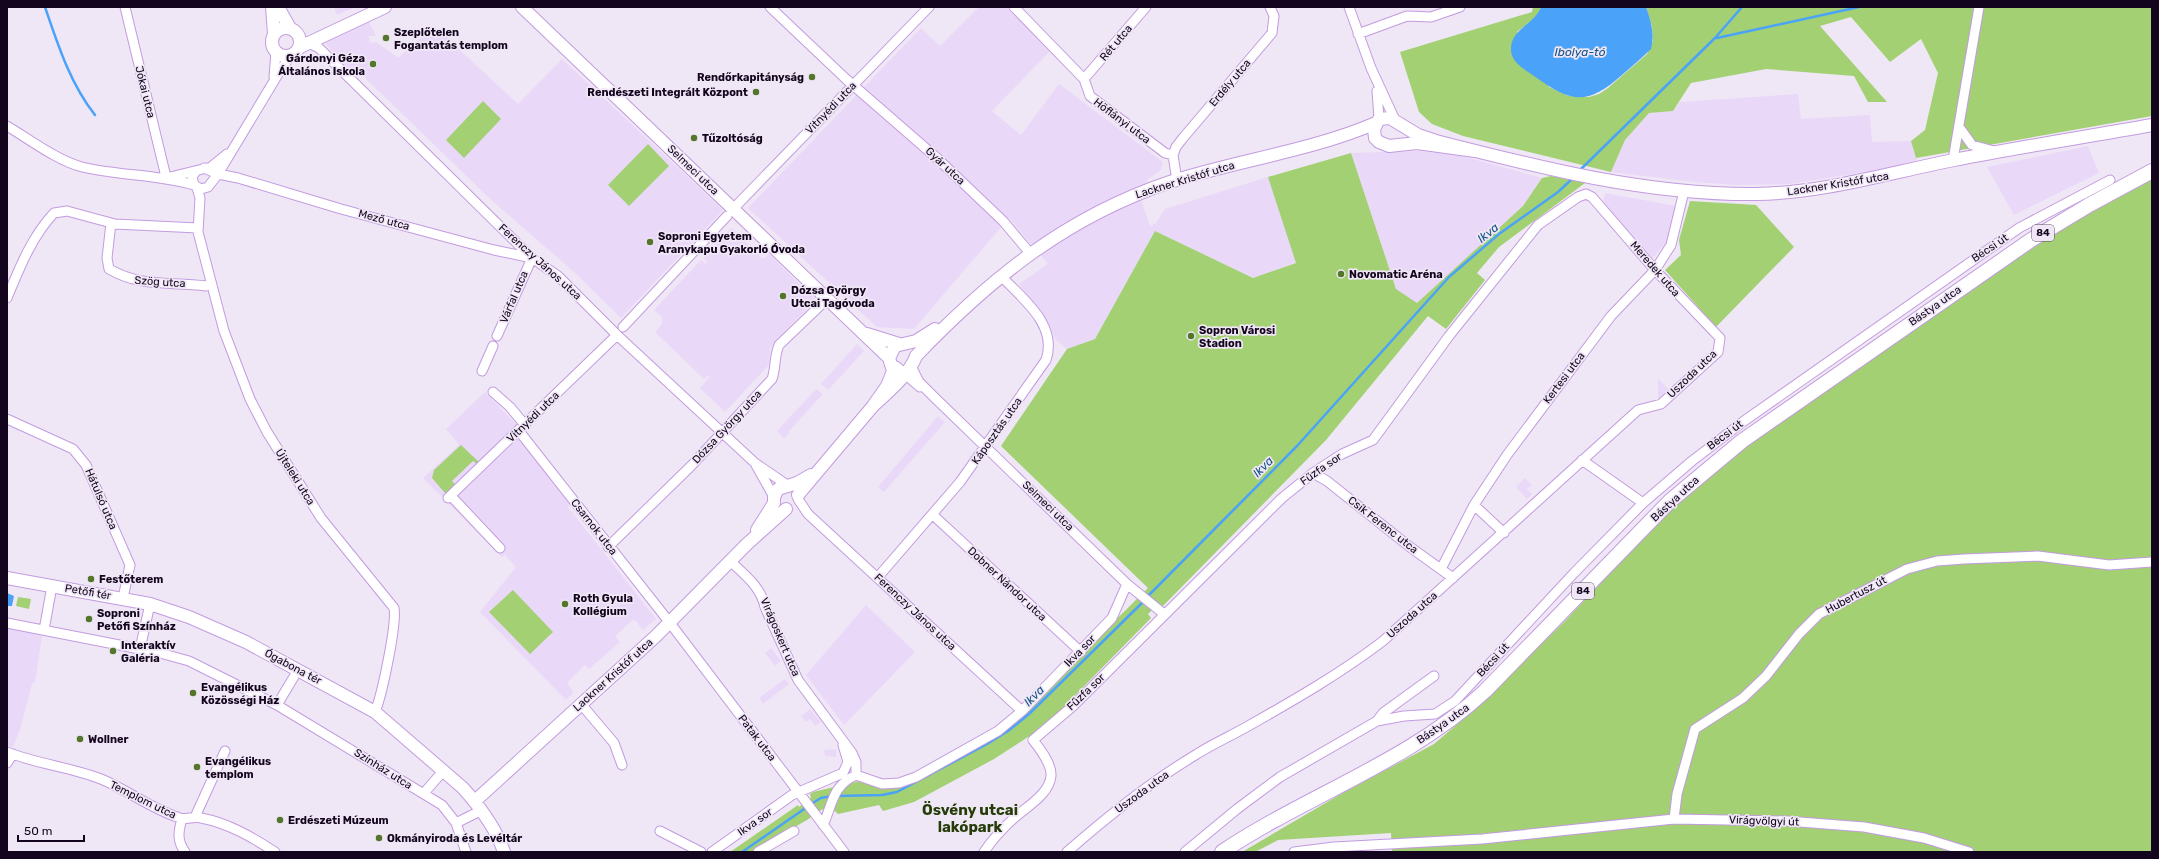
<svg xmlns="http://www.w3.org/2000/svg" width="2159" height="859" viewBox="0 0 2159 859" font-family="Rubik,sans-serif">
  <rect width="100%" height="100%" fill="#efe7f5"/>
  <path fill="#ead8f8" d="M334,7H352L353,8L337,15Z
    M979,7H1006L1050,51L992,111L1021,135L1059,84L1163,162L1161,170L1147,180L1142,202L1150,226L1156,223L1165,209L1268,177L1297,262L1253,278L1155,231L1095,339L1067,349L1055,339L1051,328L1019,284L1048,264L1009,218L914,329L877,327L748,208L921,28L940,46Z
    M369,22L376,36H369V41L372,43L376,42L398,58L434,26L518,104L562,59L723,210L621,318L575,273L487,196L360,73L355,78L325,43Z
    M1798,94L1801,119L1870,115L1872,142L1911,141L1918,164L1789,184L1737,185L1694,182L1611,172L1625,140L1649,113L1673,111L1680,102Z
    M2088,146L2099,173L2014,215L1987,167Z
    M1420,151L1462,156L1542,178L1523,206L1417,303L1396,289L1351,153Z
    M1605,193L1676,206L1668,240L1653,258L1603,203Z
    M731,228L763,259L769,254L816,300L780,336L770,348L769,365L725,412L700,388L710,376L708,375L704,379L655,332L662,324V317L654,310L701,260L706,264L707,262L703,258Z
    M857,344L864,351L828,390L821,384Z
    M1658,379L1669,390L1658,399Z
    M816,389L823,394L789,431L790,432L784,438L777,431Z
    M485,392L518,426L572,503L568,507L656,619L643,630L634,619L615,636L620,642L589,669L585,665L567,683L574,692L566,700L480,612L516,567L505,555L502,557L423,478L459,445L446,429Z
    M938,416L945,422L884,492L878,487Z
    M1525,478L1532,485L1527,489L1532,494L1527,499L1516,487Z
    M866,605L915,652L844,725L806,675Z
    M7,627L42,636L35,682L32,684L20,730L13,747L7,745Z
    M771,648L781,661L775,666L765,653Z
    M785,679L789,684L763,704L759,698Z
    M810,709L821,722L815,726L810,719L806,722L801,716Z
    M836,749V757L825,756L824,750Z"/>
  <path fill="#a2d073" d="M1533,7H1541L1538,15L1517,32L1549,87L1566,95L1576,97H1589L1599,94L1608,88L1647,54L1653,41L1652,26L1646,7H2152V116L1916,158L1911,141L1925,130L1938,73L1921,39L1890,62L1851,17L1820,26L1887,102H1868L1854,76L1766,69L1691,83L1673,111L1649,113L1625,140L1611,172L1463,136L1432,124L1419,112L1400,52L1532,12Z
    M483,101L501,119L464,158L446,140Z
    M648,144L669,166L629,206L608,185Z
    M1351,153L1396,289L1417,303L1523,206L1542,178L1551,176L1585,183L1499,247L1477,273L1485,280L1446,329L1428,316L1326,440L1163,606L1158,604L1148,614L1151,618L1045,726L994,759L914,802L883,811L879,805L838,814L830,807L821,810L807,820L751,852H730L798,805L799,807L811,798L810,794L813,792L860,781L885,785L901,783L1004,725L1029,706L1148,588L1001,446L1067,349L1095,339L1155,231L1253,278L1296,263L1268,177Z
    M2152,177V852H1392L1391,833L1278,840L1255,852H1242L1341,794L1434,744L1474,710L1565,621L1687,491L1760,433L2035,244Z
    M1690,201L1756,205L1794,247L1716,327L1665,270L1681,255L1679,240Z
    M461,445L480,463L478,465L473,461L452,481L457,486L448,494L445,493L432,478L434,470Z
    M513,590L553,632L530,654L489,612Z
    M18,597L31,599L29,609L16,606Z"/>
  <path fill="#4aa3f8" d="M1541,7H1646C1651,21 1655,34 1651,49C1642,58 1632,66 1622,75C1587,106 1571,103 1534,76C1525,70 1511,62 1511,50C1510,29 1535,24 1541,7Z
    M7,593L14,596L12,606H7Z"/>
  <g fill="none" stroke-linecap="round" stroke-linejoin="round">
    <path stroke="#4aa3f8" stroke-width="2.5" d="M45,7C58,45 70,83 95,115
      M1717,38L1859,7
      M1579,171L1715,38L1742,7
      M1147,597L1297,446L1449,277L1499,234L1558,192L1573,178
      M837,796L882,795L897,792L987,744L1008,731L1029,714L1144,601
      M811,804L821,798L832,796
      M742,852L807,807"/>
    <g stroke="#c39be0" stroke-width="11">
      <path id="street" d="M125,7L166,177
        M770,7L846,79L938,159L1003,221L1030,253
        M1014,7L1084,79L1090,96L1165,153L1173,155L1177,181
        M1349,7L1371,68L1395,120
        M1358,34L1407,16L1431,17L1460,7
        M309,43L319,48L532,258L558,276L617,335L755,463L787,485
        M274,77L276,52
        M1084,79L1146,7
        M1377,91L1379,119
        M7,126C29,139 58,161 82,167C119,176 158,174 194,185
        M1959,127L1972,145L1994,151
        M1173,155L1176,147L1183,138L1272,33L1274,16L1270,7
        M1953,160L1979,7
        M204,168L218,174L238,178L341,209L494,250L532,258
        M196,171L192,177L194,185L201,189L208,187L218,174L280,71L291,55
        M170,177L211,167L227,154
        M197,188L200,198L198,232L224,331L250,399L267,432L321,518L394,608C397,624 382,695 375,712
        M733,209L929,7
        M111,223L107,258L109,269C142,288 170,281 206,286L211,284
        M7,298C19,269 32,236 54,213L67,211L115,224L198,228
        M623,327L727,216
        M497,336L532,258
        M896,366L920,387
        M911,366L919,382L933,396L1127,584L1164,614
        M482,371L493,346
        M493,392L510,407L525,425
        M7,419L73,449L86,465L130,565L123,598
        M519,431L670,623L844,852
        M1582,460L1643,503
        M756,465L774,497
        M1313,473L1327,481L1410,547L1453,578
        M451,496L500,548
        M448,498L617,335
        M798,499L808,514L1022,711
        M1474,505L1504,533
        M933,515L1081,652
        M608,547L691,466L772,379C776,368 774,356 779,345L827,299
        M730,561C745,575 761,587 765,607L798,680L852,753L856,762V775
        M1441,569L1474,505L1507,455L1611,316L1655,270L1671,245L1684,191
        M878,577L960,482L1046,360C1058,325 1023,299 1001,276
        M7,623L160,653L189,661L277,705L442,805L456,823L466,852
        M44,630L52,586
        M140,649L150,604
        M581,704L614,743L622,765
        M277,705L298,670
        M1377,721L1383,713L1434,676
        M7,752C37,764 70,767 101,779C128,790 151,809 180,818C186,820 194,816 201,818C228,823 252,837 275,852
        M7,763L13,754
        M424,793L444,770
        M195,817L225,751
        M182,819C178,832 177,841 185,852
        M1674,819L1677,794L1695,729L1743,698L1766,676L1799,634L1819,614L1907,569L1937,561L1964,559L2038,556L2109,565L2152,562
        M456,823L476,813
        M823,825C833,803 832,786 856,775L882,784L899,783L916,777L998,731L1022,711L1112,618L1127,584
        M660,831L701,852
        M712,852L792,795L843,773L848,762L843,745
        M758,852L794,831
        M984,852C992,840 1002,829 1013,819C1026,807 1049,795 1051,776C1052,764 1040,749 1033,740L1073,706L1282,498L1313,473L1342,454L1373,440L1449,336L1538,225L1578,197L1586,194L1592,197L1655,270L1720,338L1718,352L1661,404L1638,410L1383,641C1341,673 1296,699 1250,725C1233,735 1214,743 1197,754C1150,782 1108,816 1067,852
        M1185,852L1237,809L1280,777L1377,721L1404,716L1435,714L1455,701L1574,573L1643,503L1692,461L1744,421L2019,228L2110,180
        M1294,852L1334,847L1482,839L1674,819L1787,821L1864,827L1924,838L1969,852"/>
    </g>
    <g stroke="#c39be0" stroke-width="14">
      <path id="secondary" d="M272,7L274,34
        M278,7L290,28
        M522,7L889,358
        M272 42a14 14 0 1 1 28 0a14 14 0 1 1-28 0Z
        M300,47L385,7
        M1475,151L1417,143L1389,146L1379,142L1375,138L1374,129L1379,119L1390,118L1418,135L1436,141C1541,168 1647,195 1756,194C1824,193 1888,173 1954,160C2020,147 2086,137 2152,125
        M867,334L899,344
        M873,406C886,394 910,374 916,356C991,278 1066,217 1170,182C1238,160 1311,151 1376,123
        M798,495L873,406L887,386L893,371L889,358L895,346L916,341L935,329
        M757,530L774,503V497L778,489L797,483L811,475
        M7,578L150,604L189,617L246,642L375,712L463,788C480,807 496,828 504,852
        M475,801L656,636L747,544L786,509"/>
    </g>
    <g stroke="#c39be0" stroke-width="16">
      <path id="primary" d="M1222,852C1307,795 1409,762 1485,691L1670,501L1742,441L2031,240L2089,205L2152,171"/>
    </g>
    <use href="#street" stroke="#fff" stroke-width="9"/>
    <use href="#secondary" stroke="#fff" stroke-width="12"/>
    <use href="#primary" stroke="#fff" stroke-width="14"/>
  </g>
  <g fill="#53752c" stroke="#efe7f5" stroke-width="1.5">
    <circle cx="386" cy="38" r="4"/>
    <circle cx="373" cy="64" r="4"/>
    <circle cx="812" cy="77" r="4"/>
    <circle cx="756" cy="92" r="4"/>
    <circle cx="694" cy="138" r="4"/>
    <circle cx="650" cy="242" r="4"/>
    <circle cx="1341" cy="274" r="4"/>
    <circle cx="783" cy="296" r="4"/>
    <circle cx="1191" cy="336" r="4"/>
    <circle cx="91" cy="579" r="4"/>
    <circle cx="565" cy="604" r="4"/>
    <circle cx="89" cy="619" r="4"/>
    <circle cx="113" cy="651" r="4"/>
    <circle cx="193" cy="693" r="4"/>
    <circle cx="80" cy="739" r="4"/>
    <circle cx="197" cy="767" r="4"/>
    <circle cx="280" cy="820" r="4"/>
    <circle cx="379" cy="838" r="4"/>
  </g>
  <g text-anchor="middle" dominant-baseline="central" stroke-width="3.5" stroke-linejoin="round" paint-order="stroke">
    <g fill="#efe7f5" stroke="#56495e" stroke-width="1">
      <rect x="2032" y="225" width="22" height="16" rx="3"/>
      <rect x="1572" y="583" width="22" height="16" rx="3"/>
    </g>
    <g font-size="10" font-weight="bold" fill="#14051e">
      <text x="2043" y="233">84</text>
      <text x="1583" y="591">84</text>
    </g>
    <g font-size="11" font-weight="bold" fill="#14051e" stroke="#efe7f5" text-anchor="start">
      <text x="394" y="32">Szeplőtelen<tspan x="394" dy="13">Fogantatás templom</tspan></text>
      <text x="365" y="58" text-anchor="end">Gárdonyi Géza<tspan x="365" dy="13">Általános Iskola</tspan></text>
      <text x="804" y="77" text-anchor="end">Rendőrkapitányság</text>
      <text x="748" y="92" text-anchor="end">Rendészeti Integrált Központ</text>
      <text x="702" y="138">Tűzoltóság</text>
      <text x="658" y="236">Soproni Egyetem<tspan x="658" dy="13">Aranykapu Gyakorló Óvoda</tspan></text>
      <text x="1349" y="274">Novomatic Aréna</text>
      <text x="791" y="290">Dózsa György<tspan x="791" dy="13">Utcai Tagóvoda</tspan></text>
      <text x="1199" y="330">Sopron Városi<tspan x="1199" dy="13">Stadion</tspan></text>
      <text x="99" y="579">Festőterem</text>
      <text x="573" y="598">Roth Gyula<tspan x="573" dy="13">Kollégium</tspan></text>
      <text x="97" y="613">Soproni<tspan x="97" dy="13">Petőfi Színház</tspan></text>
      <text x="121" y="645">Interaktív<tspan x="121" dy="13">Galéria</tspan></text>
      <text x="201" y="687">Evangélikus<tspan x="201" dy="13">Közösségi Ház</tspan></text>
      <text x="88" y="739">Wollner</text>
      <text x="205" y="761">Evangélikus<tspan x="205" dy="13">templom</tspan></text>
      <text x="288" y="820">Erdészeti Múzeum</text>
      <text x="387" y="838">Okmányiroda és Levéltár</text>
    </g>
    <g font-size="11" fill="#14051e" stroke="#efe7f5">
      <text transform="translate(1116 43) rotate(-50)">Rét utca</text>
      <text transform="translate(1230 83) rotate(-50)">Erdély utca</text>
      <text transform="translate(145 92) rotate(76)">Jókai utca</text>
      <text transform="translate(831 108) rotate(-46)">Vitnyédi utca</text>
      <text transform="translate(1122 121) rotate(37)">Höflányi utca</text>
      <text transform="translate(945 166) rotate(43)">Gyár utca</text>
      <text transform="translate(693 170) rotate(44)">Selmeci utca</text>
      <text transform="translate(1185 180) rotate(-17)">Lackner Kristóf utca</text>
      <text transform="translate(1838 184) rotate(-9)">Lackner Kristóf utca</text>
      <text transform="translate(384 220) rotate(15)">Mező utca</text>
      <text transform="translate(1990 248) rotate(-34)">Bécsi út</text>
      <text transform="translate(540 262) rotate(42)">Ferenczy János utca</text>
      <text transform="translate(1655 269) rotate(49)">Meredek utca</text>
      <text transform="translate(160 282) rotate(4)">Szög utca</text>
      <text transform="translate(514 297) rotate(-67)">Várfal utca</text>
      <text transform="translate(1935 306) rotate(-35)">Bástya utca</text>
      <text transform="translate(1692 374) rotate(-44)">Uszoda utca</text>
      <text transform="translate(1564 378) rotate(-53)">Kertesi utca</text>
      <text transform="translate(533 417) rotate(-44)">Vitnyédi utca</text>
      <text transform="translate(727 427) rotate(-47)">Dózsa György utca</text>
      <text transform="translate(997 431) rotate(-55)">Káposztás utca</text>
      <text transform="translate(1725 435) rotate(-37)">Bécsi út</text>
      <text transform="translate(1321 469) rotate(-35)">Fűzfa sor</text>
      <text transform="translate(295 477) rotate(58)">Újteleki utca</text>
      <text transform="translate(101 499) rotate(67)">Hátulsó utca</text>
      <text transform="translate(1675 499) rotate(-43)">Bástya utca</text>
      <text transform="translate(1048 506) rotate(44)">Selmeci utca</text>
      <text transform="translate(1383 525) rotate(38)">Csík Ferenc utca</text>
      <text transform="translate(594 527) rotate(52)">Csarnok utca</text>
      <text transform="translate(1007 584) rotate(43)">Dobner Nándor utca</text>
      <text transform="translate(88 592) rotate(10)">Petőfi tér</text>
      <text transform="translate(1856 595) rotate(-28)">Hubertusz út</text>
      <text transform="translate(915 612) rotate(43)">Ferenczy János utca</text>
      <text transform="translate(1412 615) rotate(-42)">Uszoda utca</text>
      <text transform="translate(780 637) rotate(67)">Virágoskert utca</text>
      <text transform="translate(1080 651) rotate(-46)">Ikva sor</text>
      <text transform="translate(1493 660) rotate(-47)">Bécsi út</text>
      <text transform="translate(293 667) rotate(28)">Ógabona tér</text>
      <text transform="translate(613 675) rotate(-42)">Lackner Kristóf utca</text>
      <text transform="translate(1086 692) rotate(-44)">Fűzfa sor</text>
      <text transform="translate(1443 724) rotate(-35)">Bástya utca</text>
      <text transform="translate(757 738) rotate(53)">Patak utca</text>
      <text transform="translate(383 769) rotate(32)">Színház utca</text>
      <text transform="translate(1142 792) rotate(-36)">Uszoda utca</text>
      <text transform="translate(143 800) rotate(26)">Templom utca</text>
      <text transform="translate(1764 821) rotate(2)">Virágvölgyi út</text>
      <text transform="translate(755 822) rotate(-35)">Ikva sor</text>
    </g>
    <g font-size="12" font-style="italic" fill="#145188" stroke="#efe7f5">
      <text x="1580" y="52">Ibolya-tó</text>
      <text transform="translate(1488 233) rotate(-39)">Ikva</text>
      <text transform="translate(1263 467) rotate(-45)">Ikva</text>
      <text transform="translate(1034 696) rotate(-45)">Ikva</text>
    </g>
    <g font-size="15" font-weight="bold" fill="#263c08" stroke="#efe7f5">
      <text x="970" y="810">Ösvény utcai<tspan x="970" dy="17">lakópark</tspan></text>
    </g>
  </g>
  <rect width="2159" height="859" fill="none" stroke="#14051e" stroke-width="16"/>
  <path d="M18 835v6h66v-6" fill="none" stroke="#14051e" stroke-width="2"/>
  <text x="24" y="835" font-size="12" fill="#14051e" stroke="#efe7f5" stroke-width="3" paint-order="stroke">50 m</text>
</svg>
